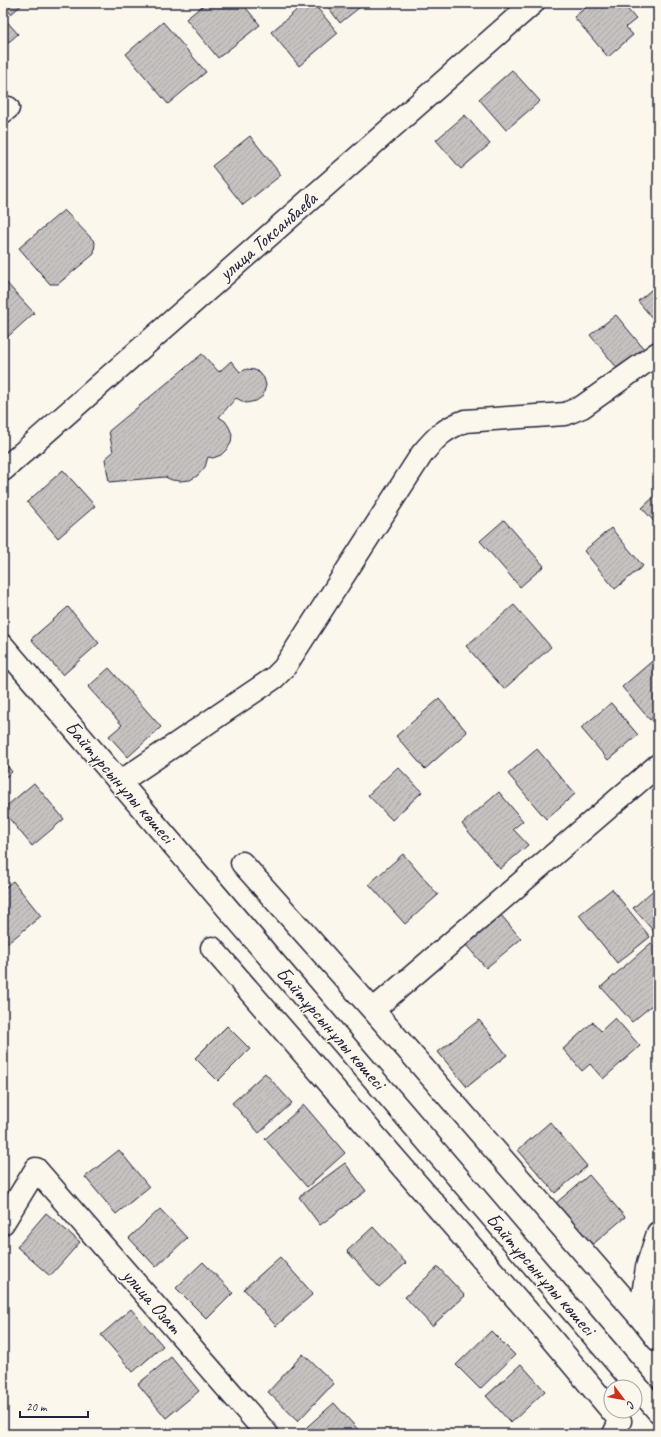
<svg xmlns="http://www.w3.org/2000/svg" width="661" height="1437" viewBox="0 0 661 1437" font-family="Caveat,sans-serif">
  <defs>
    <pattern id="building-hatch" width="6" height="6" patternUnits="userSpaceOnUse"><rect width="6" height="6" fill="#c6c2c0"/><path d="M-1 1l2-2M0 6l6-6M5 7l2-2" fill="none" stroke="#aaa6a6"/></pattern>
  </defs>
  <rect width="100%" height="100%" fill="#fbf7ec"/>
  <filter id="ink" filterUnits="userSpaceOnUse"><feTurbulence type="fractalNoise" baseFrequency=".025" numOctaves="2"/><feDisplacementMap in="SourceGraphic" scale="8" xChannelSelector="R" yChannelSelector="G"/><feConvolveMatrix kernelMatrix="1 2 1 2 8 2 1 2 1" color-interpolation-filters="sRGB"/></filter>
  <g filter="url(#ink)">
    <path fill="url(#building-hatch)" stroke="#22223b" d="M3,3H24L11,14L3,5Z
      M206,3H242L260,25L218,58L186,19Z
      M305,3H313L338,33L299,66L271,32Z
      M325,3H365L340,23Z
      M591,3H622L636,19L626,27L633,35L608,57L574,17Z
      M3,17L18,34L3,47Z
      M163,22L206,72L168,104L126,54Z
      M512,70L540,101L506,130L479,99Z
      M465,115L490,144L461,169L436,140Z
      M250,136L281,175L243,205L212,166Z
      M64,210L95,242L94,254L58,284H50L19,248Z
      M3,279L34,313L3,341Z
      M658,284V325L638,301Z
      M616,315L644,349L618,369L590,335Z
      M202,354L219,372L231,361L240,372L247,369L255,370L260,373L264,378L266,385L263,396L256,401L246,403L236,398L219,417L225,421L229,427L232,434L231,443L227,449L221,455L213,458L208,457L205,467L197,476L190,480L180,481L172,480L165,477L109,482L105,459L113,452L109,431Z
      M63,470L95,506L58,538L27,502Z
      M658,493V526L642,508Z
      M504,520L544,566L520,587L480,541Z
      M611,528L643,566L615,589L584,551Z
      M514,605L551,647L504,689L466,646Z
      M68,607L99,643L63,675L31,639Z
      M658,656V713L650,720L622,687Z
      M109,668L161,727L128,757L109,736L122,725L88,687Z
      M439,699L467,732L425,769L396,736Z
      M611,703L638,735L608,760L581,728Z
      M537,749L575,794L546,819L508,774Z
      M3,760L12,772L3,779Z
      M398,767L422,792L392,820L368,795Z
      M34,783L64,819L32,846L3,811V809Z
      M499,792L523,821L513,829L528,845L500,869L462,824Z
      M403,854L438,895L405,924L369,884Z
      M13,881L41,916L3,947V889Z
      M658,886V936L633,908Z
      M612,889L650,937L617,963L579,915Z
      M501,915L521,939L486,968L466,945Z
      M651,943L658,950V1000L632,1022L601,987Z
      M615,1018L640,1046L603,1079L590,1064L582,1071L563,1049L593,1022L601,1031Z
      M479,1020L507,1055L467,1087L438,1052Z
      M227,1026L250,1049L218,1081L195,1058Z
      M265,1073L292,1103L259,1133L232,1103Z
      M304,1105L345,1153L307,1187L265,1139Z
      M550,1122L587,1166L555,1193L518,1150Z
      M119,1150L149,1187L116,1214L85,1177Z
      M345,1163L366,1191L320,1225L299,1197Z
      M589,1175L625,1217L592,1245L556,1203Z
      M160,1209L187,1238L156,1267L129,1238Z
      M46,1213L80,1242L50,1276L17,1247Z
      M373,1227L406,1263L379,1287L347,1251Z
      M280,1257L313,1294L276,1326L244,1289Z
      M203,1262L233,1293L207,1319L176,1288Z
      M438,1267L465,1296L432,1326L405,1297Z
      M131,1309L163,1346L133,1372L101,1335Z
      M491,1331L515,1355L480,1389L456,1365Z
      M303,1354L334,1383L298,1421L268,1392Z
      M171,1357L199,1391L166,1418L138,1384Z
      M521,1364L545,1391L511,1423L486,1396Z
      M334,1403L362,1434H299Z"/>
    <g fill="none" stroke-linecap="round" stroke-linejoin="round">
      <g stroke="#22223b" stroke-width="25">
        <path id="minor" d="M3,112L8,108
          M3,470L533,3
          M120,782L274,678L284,668L422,454C436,437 444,429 465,421L565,414L582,407L658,353
          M242,863L373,1010L640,1317L647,1267L658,1233
          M212,948L549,1336L611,1410
          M373,1010L658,765
          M3,1223L36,1169L267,1434
          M640,1317L658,1340
          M612,1411L620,1421L614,1434"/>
      </g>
      <g stroke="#22223b" stroke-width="25">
        <path id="secondary" d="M3,646L658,1411"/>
      </g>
      <use href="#minor" stroke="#fbf7ec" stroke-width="22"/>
      <use href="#secondary" stroke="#fbf7ec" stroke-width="22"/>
    </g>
  </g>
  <g text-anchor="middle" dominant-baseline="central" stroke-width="3" stroke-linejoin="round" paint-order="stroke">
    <g font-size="20" fill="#22223b" stroke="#fbf7ec">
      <text transform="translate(268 236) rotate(-41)">улица Токсанбаева</text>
      <text transform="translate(120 782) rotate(49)">Байтұрсынұлы көшесі</text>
      <text transform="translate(331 1028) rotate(49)">Байтұрсынұлы көшесі</text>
      <text transform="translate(541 1274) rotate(49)">Байтұрсынұлы көшесі</text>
      <text transform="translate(152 1301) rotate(49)">улица Озат</text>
    </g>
  </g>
  <rect width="661" height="1437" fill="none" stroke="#fbf7ec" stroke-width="16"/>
  <rect x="8" y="8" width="645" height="1421" fill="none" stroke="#22223b" stroke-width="1.5" filter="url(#ink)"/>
  <g transform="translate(623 1399) rotate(122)"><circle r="19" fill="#fbf7ec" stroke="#a4a2a5"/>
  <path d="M0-3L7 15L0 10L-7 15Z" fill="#c8321e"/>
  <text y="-6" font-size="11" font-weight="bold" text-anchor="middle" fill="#22223b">С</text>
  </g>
  <path d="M20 1411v6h68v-6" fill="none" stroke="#22223b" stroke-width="2"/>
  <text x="26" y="1411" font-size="12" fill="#22223b" stroke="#fbf7ec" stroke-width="3" paint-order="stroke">20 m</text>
</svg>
